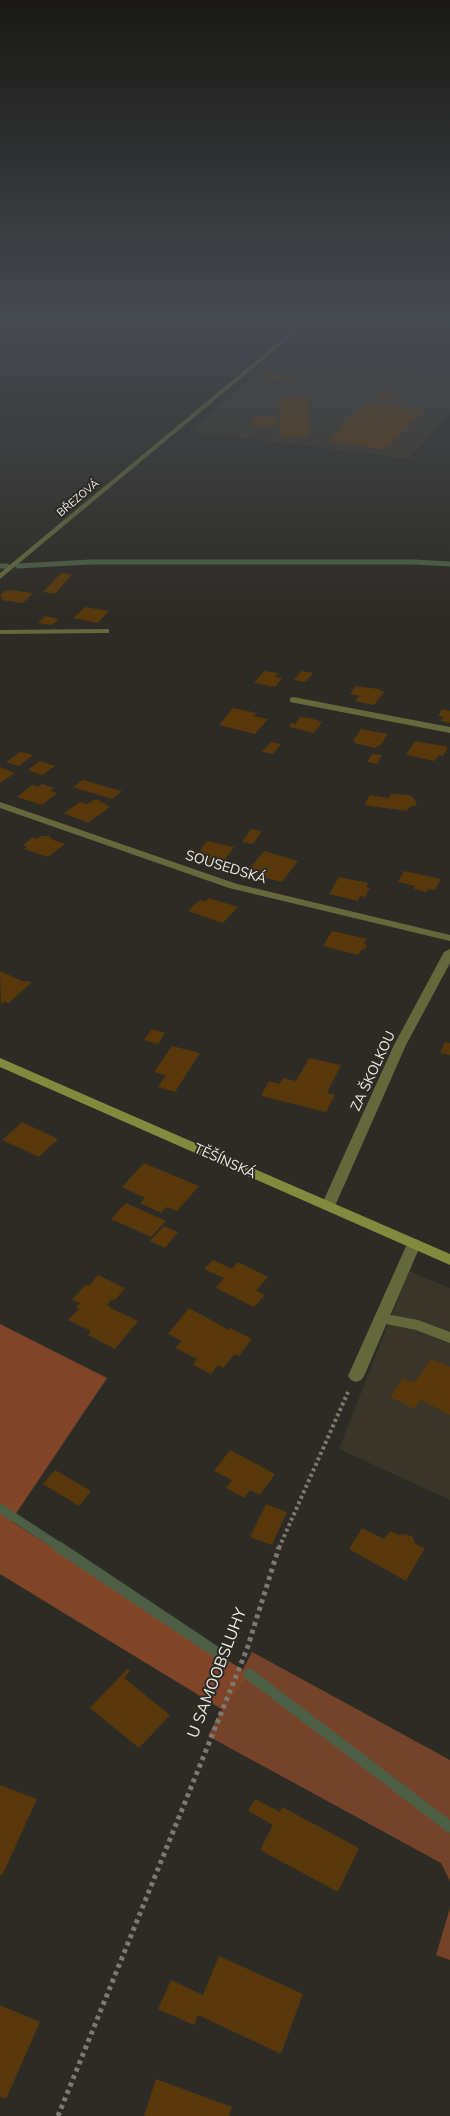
<svg xmlns="http://www.w3.org/2000/svg" width="450" height="2116" viewBox="0 0 450 2116" font-family="'Nunito Sans',sans-serif">
  <rect width="100%" height="100%" fill="#2d2b25"/>
  <path fill="#393529" d="M277,357L450,379V414L409,459L190,431Z
    M409,1271L450,1288V1500L339,1449Z"/>
  <path fill="#754329" d="M252,1652L450,1760V1881L441,1863L208,1736Z
    M450,1908V1960L436,1955Z"/>
  <path fill="#7f4526" d="M0,1324L107,1378L11,1521L249,1674L223,1710L0,1574Z"/>
  <g fill="none" stroke-linecap="round" stroke-linejoin="round">
    <path stroke="#4c5f45" stroke-width="5" d="M0,566H7
      M18,566L90,562H415L450,564"/>
    <path stroke="#4c5f45" stroke-width="9" d="M0,1508L61,1548"/>
    <path stroke="#4c5f45" stroke-width="11" d="M59,1547L224,1657
      M249,1674L450,1827"/>
  </g>
  <path fill="#58380b" d="M270,375L300,378L294,383L264,379Z
    M383,391L396,392L388,401L376,398Z
    M280,398H309L310,437H279Z
    M368,402L424,410L408,426L415,427L414,429L406,428L386,450L328,441L349,420L342,419L344,417L351,418Z
    M253,416L276,417L275,428H252Z
    M61,573L72,574L55,594L43,592Z
    M11,590L33,593L23,603L1,600L3,598L0,596L5,591Z
    M85,607L109,611L98,623L73,618Z
    M45,616L59,619L52,625L38,623Z
    M264,671L278,673L275,677L282,678L275,687L254,683Z
    M301,671L313,673L306,682L294,680Z
    M356,686L378,689L384,692L374,705L355,701L359,696L350,694Z
    M233,708L257,713L253,716L268,719L255,734L219,725Z
    M442,709L450,711V723L441,721L444,717L438,716Z
    M300,717L310,718L322,722L314,733L289,727L291,723L295,724Z
    M361,729L388,734L380,746H377L375,748L354,743L355,741H353Z
    M415,741L448,747L443,756L438,755L435,761L406,755Z
    M271,742L281,744L273,754L262,752Z
    M20,752L33,755L19,766L6,762Z
    M372,754L382,755L377,764L367,762Z
    M40,761L55,766L42,775L28,770Z
    M0,767L15,773L0,783Z
    M83,780L103,786L122,791L112,799L73,787Z
    M42,784L54,788L50,791L57,793L42,805L17,797L32,785L38,787Z
    M391,794L409,795L414,798L417,805L409,807L407,811L364,805L370,795L389,798Z
    M96,799L110,807L88,823L64,813L80,802L87,804Z
    M251,829L262,831L253,844L242,842Z
    M42,836H49L53,840L65,844L48,857L24,849L27,847L23,845L33,837L37,839Z
    M207,841L234,847L223,862L221,861L218,865L206,862L201,860L203,857L196,856Z
    M264,851L298,861L282,882L246,873Z
    M404,871L441,879L435,890L428,889L426,892L414,889L415,886L398,882Z
    M339,877L368,883L366,887L370,888L365,897L360,896L358,901L329,894Z
    M209,898L238,907L223,923L188,911L195,904L201,900L206,902Z
    M332,931L367,939L364,943L367,946L365,949L361,950L358,955L323,946Z
    M0,971L22,981L32,982L9,1003L4,1002L1,1004Z
    M152,1029L165,1033L158,1044L144,1040Z
    M445,1042L450,1043V1055L440,1053Z
    M172,1046L200,1053L175,1092L158,1087L166,1075L154,1072Z
    M309,1058L341,1065L327,1093L335,1095L326,1112L261,1096L269,1081L279,1084L283,1078L296,1081Z
    M22,1122L58,1139L39,1157L2,1140Z
    M144,1163L199,1186L177,1211L166,1207L161,1213L140,1203L145,1198L122,1187Z
    M126,1203L166,1221L151,1237L111,1219Z
    M164,1226L178,1232L165,1248L150,1241Z
    M213,1260L232,1269L238,1262L268,1277L256,1291L265,1295L254,1307L216,1288L224,1278L204,1269Z
    M98,1275L125,1288L114,1301L112,1299L107,1305L110,1306L109,1307L138,1321L115,1349L88,1335L91,1331L68,1320L79,1309L76,1308L80,1303L72,1300L86,1284L89,1286Z
    M189,1308L229,1330L230,1328L252,1339L239,1356L235,1354L223,1368L218,1365L211,1374L193,1365L197,1359L175,1348L182,1341L168,1334Z
    M431,1359L450,1367V1415L421,1400L414,1409L390,1397L403,1378L414,1383Z
    M230,1450L275,1474L260,1495L250,1490L244,1498L226,1488L232,1480L214,1471Z
    M55,1470L91,1491L79,1506L43,1484Z
    M266,1504L287,1512L272,1545L250,1537Z
    M362,1528L384,1539L390,1531L399,1535L406,1534L413,1537L415,1544L425,1548L406,1581L349,1549Z
    M127,1669L130,1671L124,1678L170,1715L139,1748L90,1708Z
    M0,1785L37,1799L2,1876L0,1875Z
    M255,1799L280,1812L282,1807L359,1848L338,1892L260,1850L273,1825L248,1811Z
    M219,1956L303,1994L281,2054L198,2015L194,2025L158,2009L171,1980L203,1995Z
    M0,2005L40,2022L6,2099L0,2097Z
    M156,2079L232,2107L229,2116H144Z"/>
  <g fill="none" stroke-linecap="round" stroke-linejoin="round">
    <path stroke="#7a7974" stroke-width="4" stroke-dasharray="3 3" stroke-linecap="butt" d="M279,1548L348,1392"/>
    <path stroke="#7a7974" stroke-width="5" stroke-dasharray="4 4" stroke-linecap="butt" d="M58,2116L247,1649L279,1547"/>
    <path fill="#63693a" fill-rule="evenodd" d="M109,629V633H106L0,634V630Z
      M381,1313L418,1320L450,1332V1343L416,1330L376,1322L374,1318L376,1314Z"/>
    <path fill="#63693a" fill-rule="evenodd" d="M305,320H311L0,579V573Z
      M293,697L450,727V733L290,702V698Z
      M0,802L237,884L450,935V941L229,888L0,808Z
      M450,949V963L406,1045L335,1206L333,1209H323L321,1206L394,1045L444,952Z
      M414,1239L419,1240L421,1244L364,1376L361,1380L356,1382L351,1380L348,1376L407,1244L409,1240Z"/>
    <path fill="#828b3d" fill-rule="evenodd" d="M0,1058L450,1254V1265L0,1067Z"/>
  </g>
  <linearGradient id="sky" x2="0" y2="1"><stop stop-color="#191814"/><stop offset="0.52" stop-color="#464a51"/><stop offset="1" stop-color="#464a51" stop-opacity="0"/></linearGradient>
  <rect width="450" height="616" fill="url(#sky)"/>
  <g text-anchor="middle" dominant-baseline="central" stroke-width="4" stroke-linejoin="round" paint-order="stroke">
    <g font-size="11" fill="#eae9e5" stroke="#2d2b25">
      <text transform="translate(78 498) rotate(-40)">BŘEZOVÁ</text>
    </g>
    <g font-size="14" fill="#eae9e5" stroke="#2d2b25">
      <text transform="translate(226 867) rotate(17)">SOUSEDSKÁ</text>
      <text transform="translate(373 1071) rotate(-65)">ZA ŠKOLKOU</text>
      <text transform="translate(225 1161) rotate(24)">TĚŠÍNSKÁ</text>
    </g>
    <g font-size="16" fill="#eae9e5" stroke="#2d2b25">
      <text transform="translate(217 1673) rotate(-69)">U SAMOOBSLUHY</text>
    </g>
  </g>
</svg>
